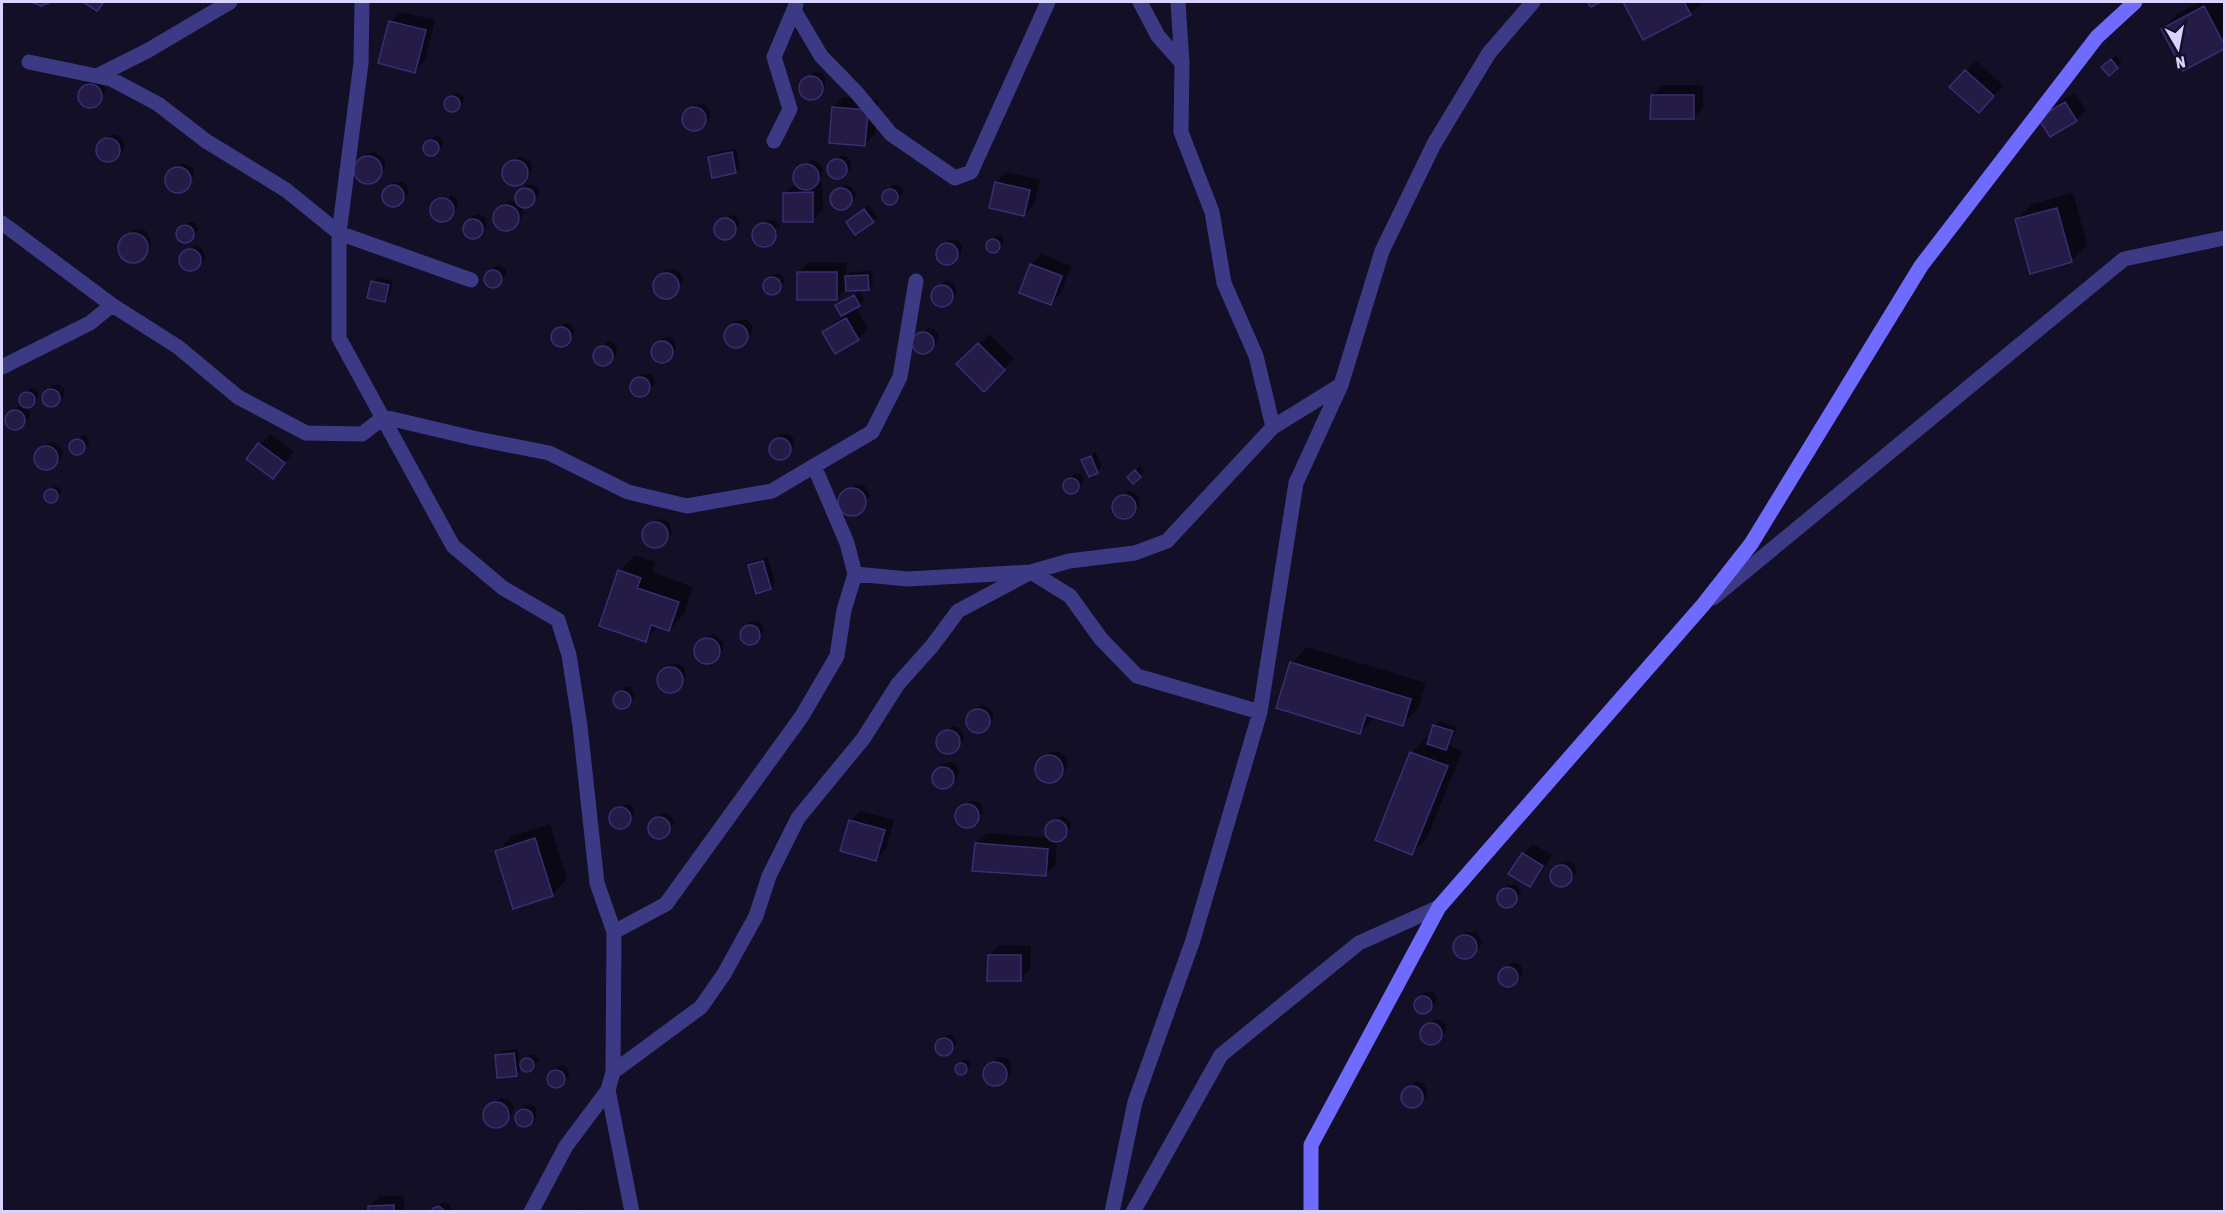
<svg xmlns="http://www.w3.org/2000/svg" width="2226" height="1213" viewBox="0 0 2226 1213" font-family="'Asap Condensed',sans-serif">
  <rect width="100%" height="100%" fill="#130f26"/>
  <path fill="#0007" d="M1624,2H1703L1690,14L1644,38Z
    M2201,2H2224V47L2184,69L2163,29L2178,13Z
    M401,12L435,20L425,61L415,71L390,22Z
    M2116,56L2122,62L2109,73L2108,62Z
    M1976,61L2003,85L1989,101L1966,71Z
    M814,72L821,73L826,78L824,89L812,99L805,97L801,92V85Z
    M95,79L102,81L106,91L97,103L90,106L81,102L79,95L87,82Z
    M1662,85H1703V108L1693,118L1652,96Z
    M458,92L464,97L463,103L453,111L448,109L446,104L448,100Z
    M2075,93L2086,110L2076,120L2040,118L2050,108Z
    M843,97L878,100L875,134L865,144L833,108Z
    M704,104L709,109L710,117L700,128L690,129L685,124L684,116L694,105Z
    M116,134L122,138L125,146L122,152L113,160H105L99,156L98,147L108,136Z
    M435,136L441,137L443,140L442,146L433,154L429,153L425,148L426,144Z
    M736,149L740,167L735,172L710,157L715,153Z
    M375,152L385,160V169L374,181L364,182L357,177L356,167L366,154Z
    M842,155L848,157L851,163L850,169L839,178L831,175L828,170L830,164Z
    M521,156L531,162L532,168L529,176L517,184L509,182L504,172L513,159Z
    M811,160L818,162L823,169L822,176L815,183H822L823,210L813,220L784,194L795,184H798L795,179L796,171Z
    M183,163L193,168L194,176L185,188L178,191L169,187L167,179L175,167Z
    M1006,172L1040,180L1034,205L1024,215L996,182Z
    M394,182H403L407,186L408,194L399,204L392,206L385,201L383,196Z
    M527,184L536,186L539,191L538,197L528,207H521L523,211L520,221L514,226L507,229L498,226L494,217L498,210L503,204L512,201L516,203V195Z
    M845,185L851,186L856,193L854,199L843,208L835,206L832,199L834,193Z
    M893,185H898L902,188L903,192L893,204H889L884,200V195Z
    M2073,193L2087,245L2071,261L2016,220L2032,204Z
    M449,195L455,197L458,205L456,211L444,221L437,219L432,211L434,204L450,197Z
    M869,205L877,217L873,221L853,218Z
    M480,214L486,219L487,225L479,236L469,237L464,232V226L473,216Z
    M732,214L736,216L740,223L737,229L727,237L718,234L716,228L718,222L732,216Z
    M767,220H774L779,224L780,228L776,238L779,226L777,225L773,241L766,245L758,243L755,237V232Z
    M191,222L195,223L198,229L196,233L184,241L180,239L178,234L185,224Z
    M137,229L146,231L151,239L150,249L138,261L126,260L120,253L121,242L129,233Z
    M997,235L1003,236L1004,243L995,251L990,250L989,243Z
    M949,240L959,241L962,247L961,254L951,263L941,262L938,257L939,250Z
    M195,245L201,247L205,256L203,262L191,270L184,268L181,260L183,254Z
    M1041,254L1071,266L1061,293L1051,303L1031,265Z
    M809,262L847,263L846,277L851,272L872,271L873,284L868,289H845L836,299L799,272Z
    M498,265L506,269V275L498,285L493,287L486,284L485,278L493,268Z
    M674,269L681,273L683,280L672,296L663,297L657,293L654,286L657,278L666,270Z
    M778,273L782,275L785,281L778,291L771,293L766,291L765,285L772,275Z
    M377,277L393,281L389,296L385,300L372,282Z
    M946,281L952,282L957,290L955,296L944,305L936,303L932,296L934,290Z
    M859,291L864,300L859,305H837Z
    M857,309L868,329L858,339L824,333L834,323Z
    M745,319L751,324L753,331L744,343L733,346L727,341L725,333L735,321Z
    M567,323L572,325L575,331L573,336L563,345L555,343L553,337L554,332Z
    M928,328L934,329L938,334V341L928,352H920L915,348L914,344L916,337Z
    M989,334L1014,359L984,389L959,364Z
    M670,337L675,341L676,349L666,360L660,361L653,357V349L662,338Z
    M607,342H613L617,348V354L607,364H599L595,359L596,352Z
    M641,374H651L654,379L655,384L645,395L640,396L633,392L632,385Z
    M53,385H60L64,389V396L54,405H48L44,401V395Z
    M29,388H34L38,391V398L26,406L30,414L28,420L17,429L12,428L7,422L10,413L15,408L23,405L20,398Z
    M270,434L294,452L273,477L248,458Z
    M781,434H788L793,438L795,446L784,457L778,458L772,454L770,447Z
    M83,435L87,437L89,442L88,446L78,453L73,452L71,448L73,443Z
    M52,442L59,445L63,453L60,460L55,465L43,469L37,465L35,457L44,445Z
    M1096,452L1102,467L1097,471L1083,460Z
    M1140,466L1144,471L1133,481L1129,477Z
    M1076,473L1081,474L1083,478L1082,484L1073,492L1067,491L1064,487L1066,481Z
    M857,484L865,486L870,496L859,512L851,515L843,511L840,501L849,488Z
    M55,486L61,488V492L54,500L49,501L46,495Z
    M1129,491L1135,493L1140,501L1138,508L1127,517L1119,516L1114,507L1117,500Z
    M662,519L669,522L672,532L663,544L653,546L646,542L645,533L654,521Z
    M635,555L655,562L652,572L693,587L684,614L669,630L659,626L645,640L620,571Z
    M768,557L775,583L771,588L749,566L754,561Z
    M754,621L760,622L764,630L761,636L750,644L742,640L741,634L749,623Z
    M714,634L723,642V650L713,661L705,663L698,659L695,652L706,636Z
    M1307,647L1426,683L1418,709L1402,724L1376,716L1360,732L1292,663Z
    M677,663L684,667L686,677L677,689L669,691L665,690L659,685V678L668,666Z
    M626,687H630L635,695L628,705L619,706L615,699Z
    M984,705L993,711V718L984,729L978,731L969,726L968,717L977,707Z
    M1439,721L1457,727L1449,745L1462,751L1427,838L1412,853L1377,839L1412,752L1427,737L1430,738L1435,725Z
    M953,726L959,728L964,736L962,743L950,752L942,749L938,743L940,736Z
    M1057,751L1064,755L1068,764L1064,772L1051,781L1042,779L1039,776L1038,765L1048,753Z
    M951,762L956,765L959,771L957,778L952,783L942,787L936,784L934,778L943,764Z
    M969,801H976L982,805L983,813L973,825L966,826L958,820V812Z
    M628,804L633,807L635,814L631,820L620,827L614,825L611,818L613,812L618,807Z
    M860,811L894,820L886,849L875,859L850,821Z
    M666,813L671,816L674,823L663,836L656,837L651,833L650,826L658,815Z
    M1062,816L1068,819L1071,824L1068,833L1057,841L1055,865L1045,875L976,843L987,833L1050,838L1047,830L1050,824L1055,819Z
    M550,824L567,879L552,895L497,851L512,836Z
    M1533,844L1552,855L1540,875L1530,885L1510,873L1523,854Z
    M1568,861L1575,865L1576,871L1574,876L1563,885L1555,883L1551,876L1555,868L1560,863Z
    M1516,884L1521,892L1520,896L1507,907L1499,903V893L1507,885Z
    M1465,932H1476L1482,942L1480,947L1471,957H1460L1454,947L1456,942Z
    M999,945L1031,946L1030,969L1020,980L989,956Z
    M1513,962L1520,964L1523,970L1521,977L1510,986L1502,984L1499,977L1502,970Z
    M1426,991L1434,993L1437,998L1435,1004L1425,1013L1419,1012L1415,1008V1003Z
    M1434,1020H1441L1446,1025V1031L1437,1042L1429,1043L1422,1038L1423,1030Z
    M948,1034L952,1035L957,1042L951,1052L942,1054L938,1052V1042Z
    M518,1049L520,1065L529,1054L537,1056L539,1061L529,1070L522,1068L516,1074L496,1056L501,1051Z
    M998,1057L1008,1059L1012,1066L1010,1075L997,1084L990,1083L985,1077L984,1070Z
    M963,1060H969L971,1061L969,1067L964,1072L959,1073L956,1068Z
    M562,1065L567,1068L569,1072L568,1078L557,1086L552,1085L548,1079L557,1067Z
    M1417,1081L1424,1084L1427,1090L1426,1097L1414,1107L1406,1105L1402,1098L1404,1091Z
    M501,1098L509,1100L514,1107L511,1116L498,1126L489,1124L485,1116L487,1107Z
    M529,1104L535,1106L537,1111L535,1119L530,1124L522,1126L517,1123L516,1117L524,1106Z
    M380,1196H404V1212H370V1206Z
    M445,1202L450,1205V1212H433L439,1204Z
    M579,1209L585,1212H573L574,1211Z"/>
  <path fill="#241b47" stroke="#3b2d73" stroke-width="1.5" d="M31,2H51L41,6Z
    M83,2H104L97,11Z
    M1587,2H1601L1591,7Z
    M1623,2H1684L1691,15L1643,40Z
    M2204,6L2224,44V49L2183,71L2161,29Z
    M389,21L426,30L415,73L378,63Z
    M2111,59L2118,68L2109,76L2101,67Z
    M1965,70L1994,96L1979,113L1949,87Z
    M799 88a12 12 0 1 1 24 0a12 12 0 1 1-24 0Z
    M78 96a12 12 0 1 1 24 0a12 12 0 1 1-24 0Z
    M1651,95H1694V119H1650Z
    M444 104a8 8 0 1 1 16 0a8 8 0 1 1-16 0Z
    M2065,102L2077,121L2050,137L2038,118Z
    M682 119a12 12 0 1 1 24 0a12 12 0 1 1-24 0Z
    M832,107L868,110L865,146L829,143Z
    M96 150a12 12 0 1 1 24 0a12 12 0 1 1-24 0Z
    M423 148a8 8 0 1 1 16 0a8 8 0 1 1-16 0Z
    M732,152L736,173L712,178L708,157Z
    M354 170a14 14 0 1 1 28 0a14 14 0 1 1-28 0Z
    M827 169a10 10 0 1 1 20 0a10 10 0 1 1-20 0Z
    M502 173a13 13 0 1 1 26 0a13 13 0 1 1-26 0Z
    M793 177a13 13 0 1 1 26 0a13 13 0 1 1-26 0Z
    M165 180a13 13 0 1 1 26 0a13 13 0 1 1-26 0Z
    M995,182L1030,190L1024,216L989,208Z
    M382 196a11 11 0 1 1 22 0a11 11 0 1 1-22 0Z
    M515 198a10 10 0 1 1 20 0a10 10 0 1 1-20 0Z
    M830 199a11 11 0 1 1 22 0a11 11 0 1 1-22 0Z
    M882 197a8 8 0 1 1 16 0a8 8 0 1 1-16 0Z
    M813,192V222H783V193Z
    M430 210a12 12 0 1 1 24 0a12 12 0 1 1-24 0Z
    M493 218a13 13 0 1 1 26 0a13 13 0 1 1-26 0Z
    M2057,208L2072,262L2030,274L2015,219Z
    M864,209L874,222L855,235L846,222Z
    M714 229a11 11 0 1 1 22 0a11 11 0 1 1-22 0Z
    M463 229a10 10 0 1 1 20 0a10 10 0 1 1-20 0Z
    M752 235a12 12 0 1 1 24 0a12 12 0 1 1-24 0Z
    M176 234a9 9 0 1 1 18 0a9 9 0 1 1-18 0Z
    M118 248a15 15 0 1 1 30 0a15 15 0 1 1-30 0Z
    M986 246a7 7 0 1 1 14 0a7 7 0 1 1-14 0Z
    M936 254a11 11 0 1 1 22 0a11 11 0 1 1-22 0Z
    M179 260a11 11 0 1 1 22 0a11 11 0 1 1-22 0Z
    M1030,264L1062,276L1051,305L1019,293Z
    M484 279a9 9 0 1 1 18 0a9 9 0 1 1-18 0Z
    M797,272H837V300H797Z
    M653 286a13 13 0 1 1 26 0a13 13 0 1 1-26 0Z
    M868,275L869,290L846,291L845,276Z
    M763 286a9 9 0 1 1 18 0a9 9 0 1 1-18 0Z
    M371,281L389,285L385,302L367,298Z
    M931 296a11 11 0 1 1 22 0a11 11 0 1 1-22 0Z
    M854,295L860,306L841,316L835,305Z
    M846,318L859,340L835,354L822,332Z
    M724 336a12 12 0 1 1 24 0a12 12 0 1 1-24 0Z
    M551 337a10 10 0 1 1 20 0a10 10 0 1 1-20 0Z
    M912 343a11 11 0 1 1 22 0a11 11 0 1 1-22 0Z
    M651 352a11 11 0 1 1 22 0a11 11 0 1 1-22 0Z
    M978,343L1005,370L984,392L956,364Z
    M593 356a10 10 0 1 1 20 0a10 10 0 1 1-20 0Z
    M630 387a10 10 0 1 1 20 0a10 10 0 1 1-20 0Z
    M42 398a9 9 0 1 1 18 0a9 9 0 1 1-18 0Z
    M19 400a8 8 0 1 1 16 0a8 8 0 1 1-16 0Z
    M5 420a10 10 0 1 1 20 0a10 10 0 1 1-20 0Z
    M769 449a11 11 0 1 1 22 0a11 11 0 1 1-22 0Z
    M69 447a8 8 0 1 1 16 0a8 8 0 1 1-16 0Z
    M258,443L285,463L273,479L246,459Z
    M34 458a12 12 0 1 1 24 0a12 12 0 1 1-24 0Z
    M1091,456L1098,473L1089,477L1081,460Z
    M1135,470L1141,477L1133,484L1127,477Z
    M1063 486a8 8 0 1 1 16 0a8 8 0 1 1-16 0Z
    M838 502a14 14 0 1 1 28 0a14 14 0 1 1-28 0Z
    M44 496a7 7 0 1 1 14 0a7 7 0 1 1-14 0Z
    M1112 507a12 12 0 1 1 24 0a12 12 0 1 1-24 0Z
    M642 535a13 13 0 1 1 26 0a13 13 0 1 1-26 0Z
    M763,561L771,589L756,594L748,565Z
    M618,570L641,578L637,588L679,602L669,631L651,625L646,642L599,626Z
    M740 635a10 10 0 1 1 20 0a10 10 0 1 1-20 0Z
    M694 651a13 13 0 1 1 26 0a13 13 0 1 1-26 0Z
    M1290,662L1411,699L1403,726L1366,715L1360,734L1276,708Z
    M657 680a13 13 0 1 1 26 0a13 13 0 1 1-26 0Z
    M613 700a9 9 0 1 1 18 0a9 9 0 1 1-18 0Z
    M966 721a12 12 0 1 1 24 0a12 12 0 1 1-24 0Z
    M1433,725L1453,731L1446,750L1427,744Z
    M936 742a12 12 0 1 1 24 0a12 12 0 1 1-24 0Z
    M1410,752L1448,766L1412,855L1375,840Z
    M1035 769a14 14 0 1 1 28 0a14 14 0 1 1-28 0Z
    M932 778a11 11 0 1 1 22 0a11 11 0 1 1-22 0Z
    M955 816a12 12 0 1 1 24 0a12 12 0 1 1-24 0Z
    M609 818a11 11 0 1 1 22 0a11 11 0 1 1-22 0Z
    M648 828a11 11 0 1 1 22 0a11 11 0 1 1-22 0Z
    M1045 831a11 11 0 1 1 22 0a11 11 0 1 1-22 0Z
    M849,820L885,830L876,861L840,851Z
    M535,838L553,896L513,909L495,851Z
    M975,843L1048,849L1046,876L972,871Z
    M1522,853L1543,866L1530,887L1508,874Z
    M1550 876a11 11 0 1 1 22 0a11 11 0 1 1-22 0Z
    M1497 898a10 10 0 1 1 20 0a10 10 0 1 1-20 0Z
    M1453 947a12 12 0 1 1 24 0a12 12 0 1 1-24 0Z
    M988,955H1021V981H987Z
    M1498 977a10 10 0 1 1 20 0a10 10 0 1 1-20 0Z
    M1414 1005a9 9 0 1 1 18 0a9 9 0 1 1-18 0Z
    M1420 1034a11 11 0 1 1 22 0a11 11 0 1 1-22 0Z
    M935 1047a9 9 0 1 1 18 0a9 9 0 1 1-18 0Z
    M514,1053L517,1076L497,1078L495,1055Z
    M520 1065a7 7 0 1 1 14 0a7 7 0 1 1-14 0Z
    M983 1074a12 12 0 1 1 24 0a12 12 0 1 1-24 0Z
    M955 1069a6 6 0 1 1 12 0a6 6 0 1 1-12 0Z
    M547 1079a9 9 0 1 1 18 0a9 9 0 1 1-18 0Z
    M1401 1097a11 11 0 1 1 22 0a11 11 0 1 1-22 0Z
    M483 1115a13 13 0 1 1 26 0a13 13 0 1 1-26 0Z
    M515 1118a9 9 0 1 1 18 0a9 9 0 1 1-18 0Z
    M394,1205V1212H368V1206Z
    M439,1206L446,1212H431L433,1208Z"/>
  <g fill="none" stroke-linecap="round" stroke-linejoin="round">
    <path stroke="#3d3a85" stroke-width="15" d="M362,2L361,63L339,233V338L453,546L503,588L558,620L569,655L580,726L597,883L614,932L613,1072L608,1090L566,1146L531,1212
      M1140,2L1158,36L1182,63L1181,132L1212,212L1224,283L1256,356L1273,427
      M1178,2L1182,63
      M794,10L821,56L857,93L891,134L955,178L971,172L1048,2
      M29,62L111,79L158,104L206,141L286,190L339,233L471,280
      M97,76L147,51L230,2
      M774,141L790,109L774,57L796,5
      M2,223L112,305L178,347L238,397L306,433L362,434L384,417L473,438L549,453L628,492L687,506L772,491L814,466
      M916,281L900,377L872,432L814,466L847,543L855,574L908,579L1031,572L1070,596L1101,639L1137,676L1260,712
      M2,367L90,323L112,305
      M1713,598L2124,259L2224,238
      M614,932L666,904L802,716L837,656L844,610L855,574
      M613,1072L701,1007L724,974L756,916L769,876L798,818L863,739L898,684L932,646L958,611L1031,572L1069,561L1135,553L1167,541L1273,427L1341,385
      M608,1090L632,1212
      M1112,1212L1135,1102L1193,940L1260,712L1296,483L1341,385L1382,251L1434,144L1489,53L1533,2
      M1133,1212L1221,1055L1359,943L1439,907"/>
    <path stroke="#6f6bff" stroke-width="15" d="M1311,1212V1145L1439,907L1703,605L1751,544L1921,266L2097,37L2135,2"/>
  </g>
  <rect width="2226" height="1213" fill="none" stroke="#d9d4ff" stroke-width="6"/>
  <g transform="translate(2178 48) rotate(170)" stroke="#130f26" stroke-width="4.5" paint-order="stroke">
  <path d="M0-4.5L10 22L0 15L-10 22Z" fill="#d9d4ff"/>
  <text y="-9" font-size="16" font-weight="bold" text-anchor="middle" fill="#d9d4ff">N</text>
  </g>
</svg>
